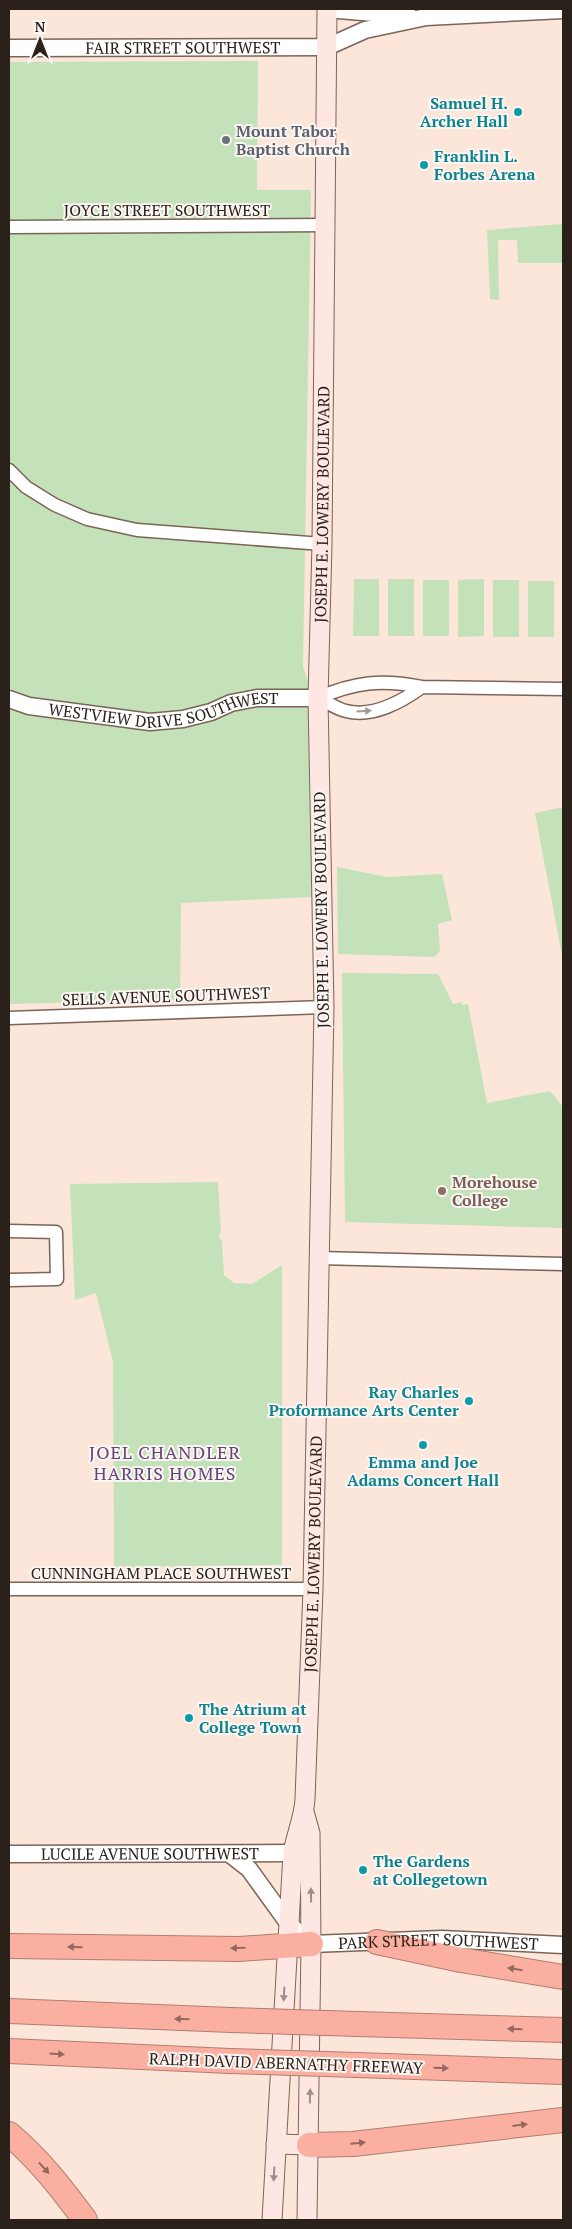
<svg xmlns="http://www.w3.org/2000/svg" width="572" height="2229" viewBox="0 0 572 2229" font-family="'PT Serif',serif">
  <rect width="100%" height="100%" fill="#fce5d9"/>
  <path fill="#c4e2b9" d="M258,61L257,190H311L303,667L322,722L312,897L181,903L180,1000L9,1004V62Z
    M563,224V263H518L517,240H498L499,300L490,299L487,230Z
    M354,579H379V636H353Z
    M388,579H414V636H388Z
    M484,579V636L458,637V580Z
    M423,580H449V636H423Z
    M493,580H519V637H493Z
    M528,581H554V637H528Z
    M563,807V961L535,813Z
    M337,867L387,877L442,874L452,920L438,924L440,951L434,957L338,954Z
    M342,973L438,974L453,1004L461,1002L462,1005L468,1004L487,1103L550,1091L563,1107V1228L345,1222Z
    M218,1182L221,1233L218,1236L222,1241L224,1275L234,1283L252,1284L282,1265V1565L114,1567L113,1362L96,1293L75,1300L70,1184Z"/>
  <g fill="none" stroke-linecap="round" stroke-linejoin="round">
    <g stroke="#7c6456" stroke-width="15">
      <path id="minor" d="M9,227L325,225
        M9,470L26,487L55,505L87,519L137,530L322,544
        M318,698C355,682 381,679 422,687L563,689
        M318,698C327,702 337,709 346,711C373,718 401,702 422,687
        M9,1018L324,1007
        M9,1231L56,1232L57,1279L9,1280
        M318,1258L563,1264
        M9,1589H313"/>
    </g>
    <g stroke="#7c6456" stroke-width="19">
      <g id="tertiary">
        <path d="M327,9L409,16"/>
        <path id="s1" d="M9,48L327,47L365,30L426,17L563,10"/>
        <path id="s2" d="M9,699L29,706L150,722L183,719L211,712L231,703L257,698H318"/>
        <path id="s3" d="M9,1854L293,1853"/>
        <path id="s4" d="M231,1855L249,1869L288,1923L311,1944L442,1939L563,1945"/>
      </g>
    </g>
    <g stroke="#7c6456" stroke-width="21">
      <g id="secondary">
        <path d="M304,1812L310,1833L311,1944L307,2220"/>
        <path d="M276,2144L309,2145"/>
        <path id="s5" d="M272,2220L293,1853C296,1835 304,1818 305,1799L313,1589L324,1007L318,698L322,544L327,9"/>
      </g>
    </g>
    <g stroke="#b27d72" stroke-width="26">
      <path id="motorway" d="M377,1942L461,1960L563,1977
        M9,1946L239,1949L311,1944
        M9,2011L231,2020
        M358,2024L563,2030
        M9,2051L230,2061
        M357,2065L563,2072
        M9,2134C39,2159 62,2189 85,2220
        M309,2145L353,2144L563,2120"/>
    </g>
    <use href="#minor" stroke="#fff" stroke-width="12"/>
    <use href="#tertiary" stroke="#fff" stroke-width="16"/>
    <use href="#secondary" stroke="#fee7e3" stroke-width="19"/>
    <use href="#motorway" stroke="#fbafa1" stroke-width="24"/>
    <g stroke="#b27d72" stroke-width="26" stroke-linecap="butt">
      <path id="motorway-bridge" d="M231,2020L358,2024
        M230,2061L357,2065"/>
    </g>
    <use href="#motorway-bridge" stroke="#fbafa1" stroke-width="24"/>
  </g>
  <defs><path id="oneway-solid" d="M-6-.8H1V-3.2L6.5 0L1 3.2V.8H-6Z" transform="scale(1.25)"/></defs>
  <use fill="#a09b98" href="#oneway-solid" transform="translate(364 711) rotate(-3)"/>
  <g fill="#9f8e89">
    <use href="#oneway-solid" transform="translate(311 1895) rotate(-91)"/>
    <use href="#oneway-solid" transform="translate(284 1994) rotate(93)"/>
    <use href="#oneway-solid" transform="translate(310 2096) rotate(-89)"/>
    <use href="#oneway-solid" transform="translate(274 2174) rotate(93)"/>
  </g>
  <g fill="#93685e">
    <use href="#oneway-solid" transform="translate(75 1947) rotate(-179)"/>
    <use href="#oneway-solid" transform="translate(238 1948) rotate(179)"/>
    <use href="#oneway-solid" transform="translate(515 1969) rotate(-171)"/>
    <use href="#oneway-solid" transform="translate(182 2019) rotate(-179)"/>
    <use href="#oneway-solid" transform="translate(515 2029) rotate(-178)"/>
    <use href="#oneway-solid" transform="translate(57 2054) rotate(4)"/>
    <use href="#oneway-solid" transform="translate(441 2068) rotate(2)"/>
    <use href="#oneway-solid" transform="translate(520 2125) rotate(-7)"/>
    <use href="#oneway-solid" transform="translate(358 2143) rotate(-5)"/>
    <use href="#oneway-solid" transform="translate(44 2168) rotate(47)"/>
  </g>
  <g fill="#0f9aa8" stroke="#fcf6f3" stroke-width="2">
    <circle cx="518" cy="112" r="5"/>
    <circle cx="424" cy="165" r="5"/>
    <circle cx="469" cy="1401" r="5"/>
    <circle cx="423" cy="1445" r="5"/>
    <circle cx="189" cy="1718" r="5"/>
    <circle cx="363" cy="1870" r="5"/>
  </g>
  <circle fill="#6b7280" stroke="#fcf6f3" stroke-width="2" cx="226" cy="140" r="5"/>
  <circle fill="#8d6e63" stroke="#fcf6f3" stroke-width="2" cx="442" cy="1191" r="5"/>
  <g text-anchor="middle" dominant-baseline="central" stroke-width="4" stroke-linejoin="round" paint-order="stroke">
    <g font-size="16" fill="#2b211b" stroke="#fcf6f3">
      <text stroke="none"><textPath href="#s1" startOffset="174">FAIR STREET SOUTHWEST</textPath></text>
      <text x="167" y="210">JOYCE STREET SOUTHWEST</text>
      <text stroke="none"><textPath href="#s5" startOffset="1718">JOSEPH E. LOWERY BOULEVARD</textPath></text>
      <text stroke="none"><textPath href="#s2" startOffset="158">WESTVIEW DRIVE SOUTHWEST</textPath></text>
      <text transform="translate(321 910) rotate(-91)">JOSEPH E. LOWERY BOULEVARD</text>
      <text transform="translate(166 996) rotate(-2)">SELLS AVENUE SOUTHWEST</text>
      <text stroke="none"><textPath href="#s5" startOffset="668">JOSEPH E. LOWERY BOULEVARD</textPath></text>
      <text x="161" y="1573">CUNNINGHAM PLACE SOUTHWEST</text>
      <text stroke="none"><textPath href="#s3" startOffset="141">LUCILE AVENUE SOUTHWEST</textPath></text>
      <text stroke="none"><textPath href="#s4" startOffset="248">PARK STREET SOUTHWEST</textPath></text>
      <text transform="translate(286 2063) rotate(2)">RALPH DAVID ABERNATHY FREEWAY</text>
    </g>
    <g font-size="16" font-weight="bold" fill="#0d838f" stroke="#fcf6f3" text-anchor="start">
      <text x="508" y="103" text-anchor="end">Samuel H.<tspan x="508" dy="18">Archer Hall</tspan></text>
      <text x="434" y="156">Franklin L.<tspan x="434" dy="18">Forbes Arena</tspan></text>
      <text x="459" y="1392" text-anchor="end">Ray Charles<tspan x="459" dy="18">Proformance Arts Center</tspan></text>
      <text x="423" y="1462" text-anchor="middle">Emma and Joe<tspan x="423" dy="18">Adams Concert Hall</tspan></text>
      <text x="199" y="1709">The Atrium at<tspan x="199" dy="18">College Town</tspan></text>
      <text x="373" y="1861">The Gardens<tspan x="373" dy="18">at Collegetown</tspan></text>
    </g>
    <g font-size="16" font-weight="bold" fill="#5b616d" stroke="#fcf6f3" text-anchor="start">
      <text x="236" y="131">Mount Tabor<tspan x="236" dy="18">Baptist Church</tspan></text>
    </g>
    <g font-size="16" font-weight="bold" fill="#785e54" stroke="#fcf6f3" text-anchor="start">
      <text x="452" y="1182">Morehouse<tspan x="452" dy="18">College</tspan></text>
    </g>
    <g font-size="18" letter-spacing="1" fill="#64427c" stroke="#fcf6f3">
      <text x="165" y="1452">JOEL CHANDLER<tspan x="165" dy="21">HARRIS HOMES</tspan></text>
    </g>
  </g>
  <rect width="572" height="2229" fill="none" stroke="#2b211b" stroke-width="20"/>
  <g transform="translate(40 40)" stroke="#fcf6f3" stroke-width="4" paint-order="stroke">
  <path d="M0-4L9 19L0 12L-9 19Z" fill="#2b211b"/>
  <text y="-8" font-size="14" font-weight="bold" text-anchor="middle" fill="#2b211b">N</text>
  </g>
</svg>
